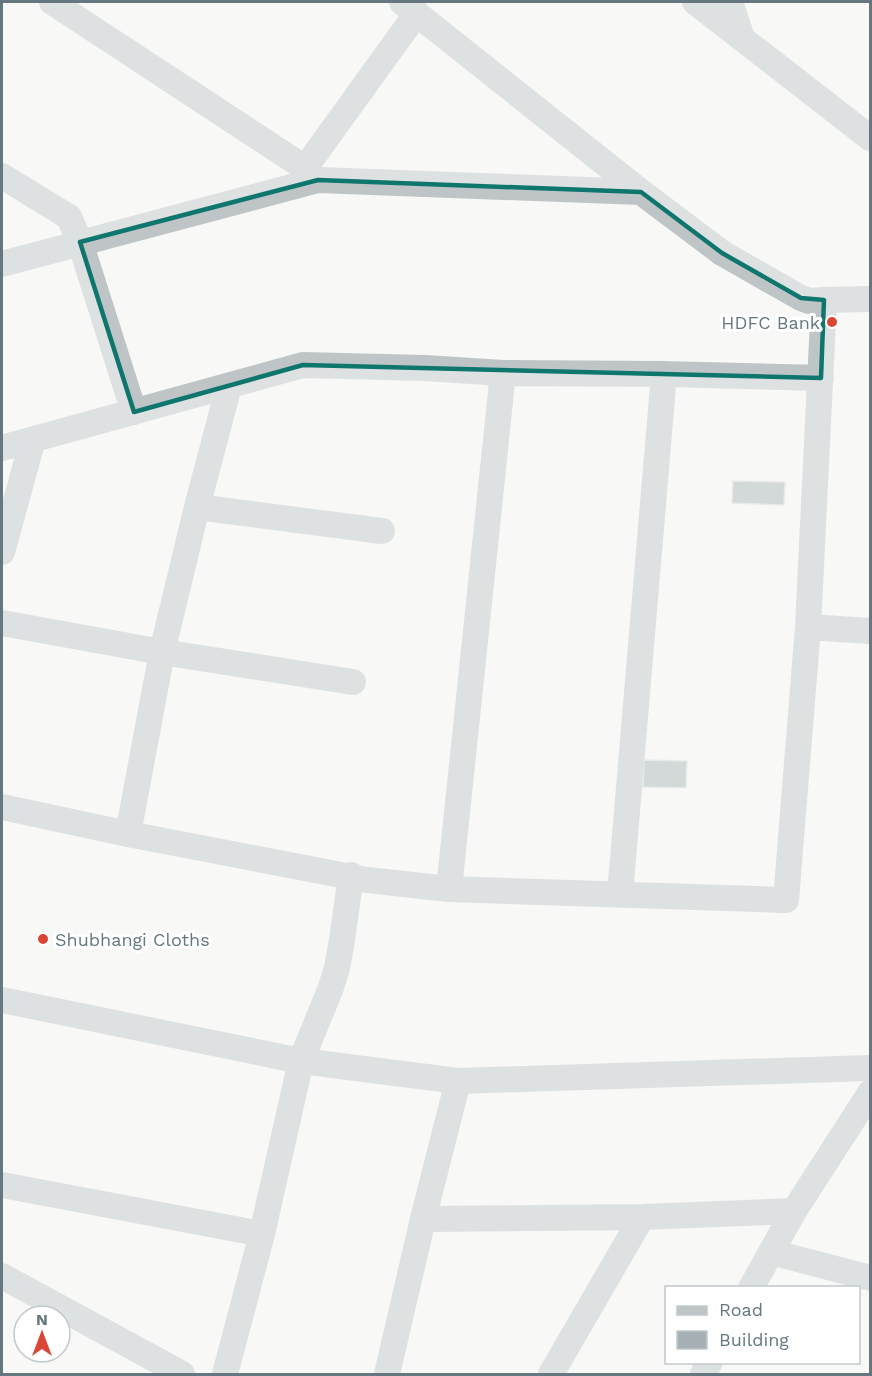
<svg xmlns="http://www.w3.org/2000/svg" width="872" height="1376" viewBox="0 0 872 1376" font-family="'Work Sans',sans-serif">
  <rect width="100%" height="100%" fill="#f8f8f6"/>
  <path fill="#a7b1b5" stroke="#dadad8" stroke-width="1.5" d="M733,481L785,482L784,505L732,503Z
    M644,760L687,761L686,788L643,787Z"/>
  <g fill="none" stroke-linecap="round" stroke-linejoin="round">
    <path stroke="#bfc5c7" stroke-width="26" d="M52,2L305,168L318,180
      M695,2L870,138
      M730,2L742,38
      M305,168L417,13
      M2,176L69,217L80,242L134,412
      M2,264L318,180L641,192
      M824,300L870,299
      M2,448L303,365L425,368L503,373L664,374L821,378
      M197,507L382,531
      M2,552L33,439
      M2,623L162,652L353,682
      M808,627L870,631
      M2,807L128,834L367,880L449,889L786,900L808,627L824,300L809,301L801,298L722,253L641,192L402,2
      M128,834L162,652L197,507L229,386
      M449,889L503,373
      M620,894L664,374
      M2,1000L301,1061L458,1081L870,1068
      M2,1185L262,1234
      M423,1219L642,1217L794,1211
      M771,1252L870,1278
      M2,1276L182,1374
      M751,1288L794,1211L870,1093
      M225,1374L262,1234L301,1061L330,990L337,968L342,940L351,875
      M387,1374L423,1219L458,1081
      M551,1374L642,1217
      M703,1374L710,1362"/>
  </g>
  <path d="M0 0H872V1376H0ZM318,180L641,192L722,253L801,298L824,300L821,378L303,365L134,412L80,242Z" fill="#f8f8f6" fill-opacity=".55" fill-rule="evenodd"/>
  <path fill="none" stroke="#0f766e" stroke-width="4.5" stroke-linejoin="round" d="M318,180L641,192L722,253L801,298L824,300L821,378L303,365L134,412L80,242Z"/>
  <g fill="#da4634" stroke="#fff" stroke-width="2">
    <circle cx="832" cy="322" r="6"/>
    <circle cx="43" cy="939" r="6"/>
  </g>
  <g text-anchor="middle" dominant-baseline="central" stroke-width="6" stroke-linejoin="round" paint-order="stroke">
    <g font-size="18" fill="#65777f" stroke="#fff" text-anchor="end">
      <text x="820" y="322">HDFC Bank</text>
      <text x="55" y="939" text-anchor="start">Shubhangi Cloths</text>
    </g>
  </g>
  <rect width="872" height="1376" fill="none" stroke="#65777f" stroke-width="6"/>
  <rect x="665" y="1286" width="195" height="78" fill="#ffffff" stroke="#c1c9cc" stroke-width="1.5"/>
  <rect x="677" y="1306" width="30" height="9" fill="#bfc5c7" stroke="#c1c9cc" stroke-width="1.5"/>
  <text x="719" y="1316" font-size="18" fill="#65777f">Road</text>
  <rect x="677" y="1331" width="30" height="18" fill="#a7b1b5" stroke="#c1c9cc" stroke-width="1.5"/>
  <text x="719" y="1346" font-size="18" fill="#65777f">Building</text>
  <g transform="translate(42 1334)"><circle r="28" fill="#ffffff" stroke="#c1c9cc" stroke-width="1.5"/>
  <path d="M0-4.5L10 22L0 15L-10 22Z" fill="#da4634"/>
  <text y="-9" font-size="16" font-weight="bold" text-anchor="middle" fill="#65777f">N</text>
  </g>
</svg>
